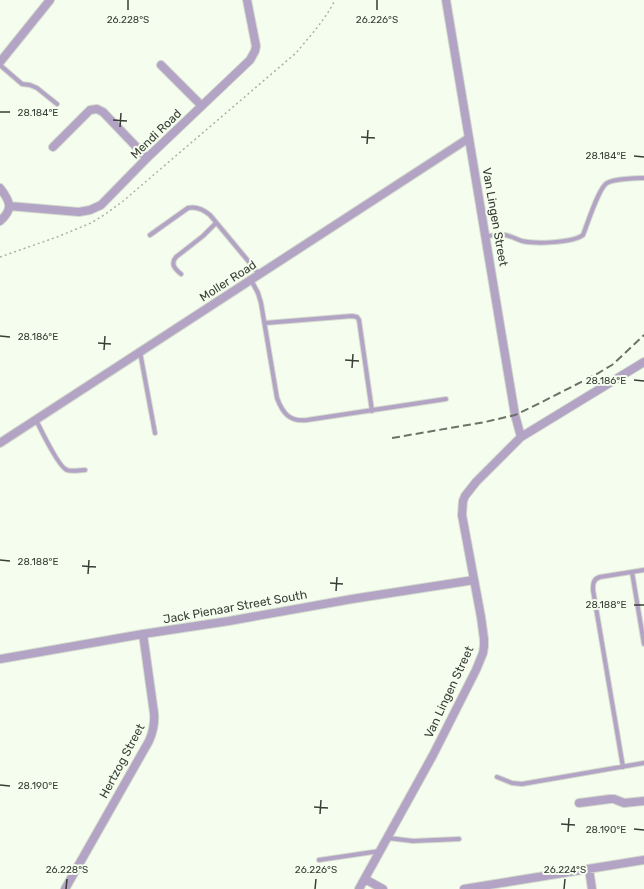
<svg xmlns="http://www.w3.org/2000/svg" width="644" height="889" viewBox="0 0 644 889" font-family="Rubik,sans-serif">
  <rect width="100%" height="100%" fill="#f5feee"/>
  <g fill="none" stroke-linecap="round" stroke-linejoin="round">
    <g stroke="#d3dbcd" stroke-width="6">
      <path id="lane" d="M0,65L22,84L30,85L37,88L57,104
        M150,235L188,208C197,206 204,210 210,215L259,274
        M486,236C492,236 499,234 505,235C511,236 516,239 522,241C536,244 572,243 583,235C587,225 599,187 607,183C614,179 635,178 644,178
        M181,274C175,269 170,264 176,257L203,236L216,223
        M251,280L258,293L261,303L277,398C283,414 290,422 307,420L446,399
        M265,323L352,316L357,317L359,320L372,411
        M140,352L155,433
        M36,420C41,430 59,468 67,470C72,472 79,470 85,470
        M632,572L644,644
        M623,767L593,590C593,584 593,579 600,577L644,570
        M497,777L512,783L522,784L644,763
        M388,838L413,841L459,839
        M319,860L380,851"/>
    </g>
    <g stroke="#d3dbcd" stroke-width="10">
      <path id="street" d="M446,0L515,415L521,437
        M0,62L50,0
        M161,65L202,106
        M53,147L90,110L97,109L103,112L147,158
        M0,188C10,201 14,209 0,221
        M9,206L79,212L90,210L101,205L147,158L250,60L255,51L256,46L247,0
        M0,443L469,138
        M0,659L143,634L229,621L352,599L474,580
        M579,803L610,799H614L624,803L644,801
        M589,869L592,889
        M365,879L383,889
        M65,889L149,741C153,732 155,724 154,713L143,634
        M359,889L433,755L476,670L483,653L484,646V639L481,617L462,515L463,501L465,496L476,482L521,437L644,362
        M464,889L644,860"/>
    </g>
    <path stroke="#aab1a4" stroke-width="1.5" stroke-dasharray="2 3" stroke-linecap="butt" d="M0,257L57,237L91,223L104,215L122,202L296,53C310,36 325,20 335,0"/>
    <use href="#lane" stroke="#b3a3c5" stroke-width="4"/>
    <use href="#street" stroke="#b3a3c5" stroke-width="8"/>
    <path stroke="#6d7269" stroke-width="2" stroke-dasharray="8 4" stroke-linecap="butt" d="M392,438L485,422L515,415L532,407L595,375L612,365L624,354L644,335"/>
  </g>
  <path fill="none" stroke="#393d36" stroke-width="1.5" d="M128,10V0M377,10V0M0,112H10M113,120L127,121M120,127L121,113M361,137L375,138M367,144L368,130M634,156L644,157M0,336L10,337M98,343L111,344M104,350L105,336M345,360L359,361M352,368L353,354M634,380L644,381M0,560L10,561M82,566L96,567M88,574L89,560M330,583L343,584M336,591L337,577M634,605H644M0,785L10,786M314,807L328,808M320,814L321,800M561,824L575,825M634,829L644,830M568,832L569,818M66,889L67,879M315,889L316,879M564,889L565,879"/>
  <g text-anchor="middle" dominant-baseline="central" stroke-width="4" stroke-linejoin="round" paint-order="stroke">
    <g font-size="12" fill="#393d36" stroke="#f5feee">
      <text transform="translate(156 134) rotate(-44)">Mendi Road</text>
      <text transform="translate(495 217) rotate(80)">Van Lingen Street</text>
      <text transform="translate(228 281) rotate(-33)">Moller Road</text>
      <text transform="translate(235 607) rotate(-10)">Jack Pienaar Street South</text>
      <text transform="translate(449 692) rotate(-65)">Van Lingen Street</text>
      <text transform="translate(122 761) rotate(-62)">Hertzog Street</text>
    </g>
  </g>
  <g font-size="10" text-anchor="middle" fill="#393d36" stroke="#f5feee" stroke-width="4" stroke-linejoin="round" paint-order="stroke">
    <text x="128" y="23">26.228°S</text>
    <text x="377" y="23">26.226°S</text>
    <text x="38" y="116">28.184°E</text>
    <text x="606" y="159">28.184°E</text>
    <text x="38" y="340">28.186°E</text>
    <text x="606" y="384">28.186°E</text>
    <text x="38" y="565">28.188°E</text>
    <text x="606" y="608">28.188°E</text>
    <text x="38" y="789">28.190°E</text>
    <text x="606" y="833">28.190°E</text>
    <text x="67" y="873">26.228°S</text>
    <text x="316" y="873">26.226°S</text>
    <text x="565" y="873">26.224°S</text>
  </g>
</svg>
